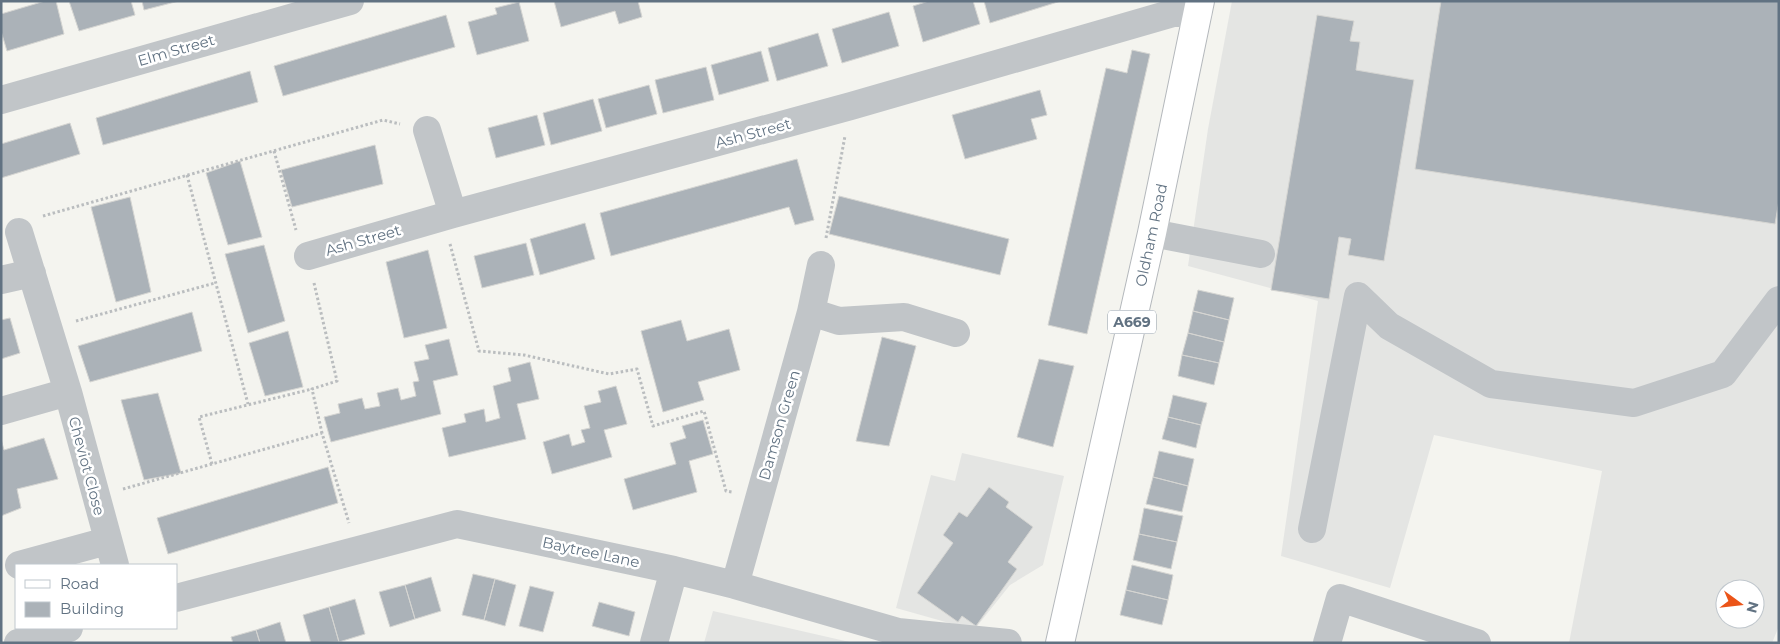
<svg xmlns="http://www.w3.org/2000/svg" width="1780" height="644" viewBox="0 0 1780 644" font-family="Montserrat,sans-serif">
  <rect width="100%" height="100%" fill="#f4f4ef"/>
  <path fill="#e4e5e3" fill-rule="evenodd" d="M1232,1H1779V626L1772,643H1569L1602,471L1434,435L1390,588L1281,556L1318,301L1188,266L1208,129ZM1725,589H1755V619H1725Z
    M962,453L1064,476L1043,565L1010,585L974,630L896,608L931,475L955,481Z
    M713,611L854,643H704Z"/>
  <path fill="#abb2b8" stroke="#d5d5d2" d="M45,1H56L64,34L7,51L1,31V14Z
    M69,1H131L135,15L79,31Z
    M142,1H179L144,10Z
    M554,1H638L642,17L619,24L615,11L561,27Z
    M929,1H973L980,24L923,42L913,6Z
    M984,1H1061L990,23Z
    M1441,1H1779V200L1775,224L1415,169Z
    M519,2L529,41L477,55L468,22L497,14L495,8Z
    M889,12L899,46L842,63L832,29Z
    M446,15L455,47L283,96L274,66Z
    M1317,15L1354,21L1350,41L1360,42L1356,70L1414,80L1384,261L1348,255L1351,239L1339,237L1329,299L1271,290Z
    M818,33L828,66L777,81L768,48Z
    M1132,50L1150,54L1087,334L1048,325L1106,68L1127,73Z
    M761,51L769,81L719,95L711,65Z
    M706,67L714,100L663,113L655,80Z
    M250,71L258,102L103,145L96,118Z
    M649,85L657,114L606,128L598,99Z
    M1040,90L1047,115L1031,119L1037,139L965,159L952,115Z
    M593,99L602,131L551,145L543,113Z
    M537,115L545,145L496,158L488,128Z
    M70,123L80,154L1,178V144Z
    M375,145L383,184L292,207L281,170Z
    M797,159L814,220L795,225L789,207L611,256L600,213Z
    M240,161L262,237L228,245L206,173Z
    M839,196L1009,239L1000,275L829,234Z
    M130,197L151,292L116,302L91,207Z
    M585,223L595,259L540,275L530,239Z
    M526,243L534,275L482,288L474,256Z
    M264,245L285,321L248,333L225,254Z
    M428,250L447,328L404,338L386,262Z
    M1198,290L1234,298L1229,320L1193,311Z
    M1193,311L1229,320L1224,342L1188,333Z
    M192,312L202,351L90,382L78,346Z
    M10,318L20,353L1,359V320Z
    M681,320L687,341L729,329L740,370L698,382L704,400L663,412L641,331Z
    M288,331L303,387L265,396L249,343Z
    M1188,333L1224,342L1219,363L1182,355Z
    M882,337L916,346L889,446L856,441Z
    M449,339L458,375L433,381L441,414L331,442L324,417L340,413L338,404L362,398L365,409L380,406L377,393L398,388L401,400L416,396L413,382L419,381L414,362L429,359L425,345Z
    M1182,355L1219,363L1214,385L1178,376Z
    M1039,359L1074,366L1053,447L1017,437Z
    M530,362L539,399L517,404L526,439L449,457L442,428L466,422L464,414L484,409L486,422L500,418L493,386L511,381L508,368Z
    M616,386L627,424L604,430L612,457L552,474L543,442L569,434L572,446L585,442L581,430L590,428L584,406L601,402L598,391Z
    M158,393L181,473L144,480L121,400Z
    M1173,395L1207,403L1201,425L1168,417Z
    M1168,417L1201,425L1196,448L1162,439Z
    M703,420L713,454L689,461L697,492L633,510L624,479L676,464L670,443L686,438L682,426Z
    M44,438L58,479L17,489L21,508L1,516V439L4,450Z
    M1159,451L1194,459L1188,486L1153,477Z
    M328,467L338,503L168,554L157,518Z
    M1153,477L1188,486L1182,512L1146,504Z
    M989,487L1009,502L1006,507L1033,527L1008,562L1017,569L976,626L962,616L958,622L917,593L953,543L943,535L959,512L967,517Z
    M1144,508L1183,516L1177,542L1139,534Z
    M1139,534L1177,542L1171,569L1133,560Z
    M1132,565L1173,575L1168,600L1126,590Z
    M473,574L495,579L484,620L462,615Z
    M431,577L441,611L415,619L405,585Z
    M495,579L516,585L505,626L484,620Z
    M405,585L415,619L390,627L379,592Z
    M530,586L554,592L543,632L519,626Z
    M1126,590L1168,600L1162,625L1120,615Z
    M355,599L365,634L339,642L329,607Z
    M599,602L635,612L629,636L592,626Z
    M329,607L339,642L311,643L303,615Z
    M280,622L286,643H260L256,630Z
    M256,630L260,643H233L231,637Z"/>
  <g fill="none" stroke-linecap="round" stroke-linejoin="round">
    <g stroke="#b4b8bc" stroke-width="30">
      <path id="major" d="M1060,643L1152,233L1200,1"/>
    </g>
    <path stroke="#babdbf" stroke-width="3" stroke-dasharray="2.5 2.5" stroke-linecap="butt" d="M274,151L296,230
      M187,175L248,404
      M43,216L383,120L400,124
      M826,238L845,136
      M450,244L479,351L524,355L609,374L637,369L653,426L704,411L726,491L732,492
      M314,283L337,381L312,389L322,433
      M76,321L215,283
      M212,464L199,417L312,389
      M123,489L322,433L349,523"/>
    <path stroke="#c1c5c8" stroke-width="28" d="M1,100L350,1
      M427,130L453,214
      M19,232L68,392L115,565
      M1152,233L1261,254
      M308,256L453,214L851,106L1173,13H1198
      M1,280L32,273
      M811,312L839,321L904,317L956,333
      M1,411L68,392
      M1312,529L1358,296L1389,326L1491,384L1634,403L1723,374L1779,300
      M19,565L107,541
      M735,585L811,312L821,265
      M176,598L457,524L674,570L735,585L898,632L1008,643
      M18,643L69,628
      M654,643L674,570
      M1327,643L1340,598L1477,643"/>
    <use href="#major" stroke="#fff" stroke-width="28"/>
  </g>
  <g text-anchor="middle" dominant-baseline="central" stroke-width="5" stroke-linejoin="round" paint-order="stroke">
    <rect fill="#fff" stroke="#909ca8" stroke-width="1" x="1108" y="310.5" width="48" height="23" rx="4"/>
    <g font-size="14" font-weight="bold" fill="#617282">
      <text x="1132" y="322">A669</text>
    </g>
    <g font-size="15" fill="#617282" stroke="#fff">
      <text transform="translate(176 50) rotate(-16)">Elm Street</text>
      <text transform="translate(753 133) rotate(-15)">Ash Street</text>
      <text transform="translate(1151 235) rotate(-78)">Oldham Road</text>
      <text transform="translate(363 240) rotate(-16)">Ash Street</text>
      <text transform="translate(779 425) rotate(-74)">Damson Green</text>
      <text transform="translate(87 466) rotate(75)">Cheviot Close</text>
      <text transform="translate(591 552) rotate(12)">Baytree Lane</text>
    </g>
  </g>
  <rect width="1780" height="644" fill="none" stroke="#617282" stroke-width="5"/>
  <rect x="15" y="564" width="162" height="65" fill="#ffffff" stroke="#c0c7cd"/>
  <rect x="25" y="580" width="25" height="8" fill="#ffffff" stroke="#c0c7cd"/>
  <text x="60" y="589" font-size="15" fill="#617282">Road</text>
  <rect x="25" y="602" width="25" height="15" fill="#abb2b8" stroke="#c0c7cd"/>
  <text x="60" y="614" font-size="15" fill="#617282">Building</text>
  <g transform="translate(1740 604) rotate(105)"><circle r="24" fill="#ffffff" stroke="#c0c7cd"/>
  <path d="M0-4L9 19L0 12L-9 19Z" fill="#eb5418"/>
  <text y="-8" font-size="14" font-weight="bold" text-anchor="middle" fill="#617282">N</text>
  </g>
</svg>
